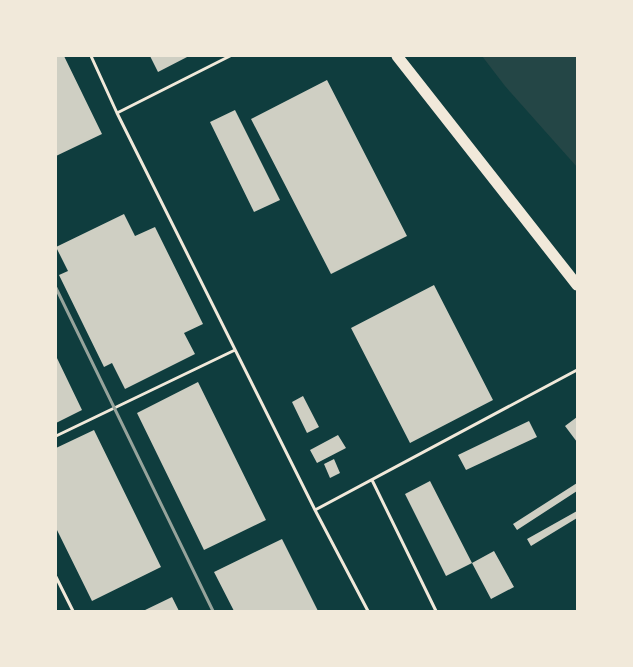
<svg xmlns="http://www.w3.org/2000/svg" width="633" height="667" viewBox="0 0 633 667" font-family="'Sofia Sans Condensed',sans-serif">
  <rect width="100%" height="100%" fill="#0f3d3e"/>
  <path fill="#244646" d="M482,56H577V167L505,86Z"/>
  <path fill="#cfcfc3" d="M56,56H64L102,134L56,156Z
    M150,56H189L158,72Z
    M327,80L407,236L331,274L251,119Z
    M235,110L280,200L254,212L210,122Z
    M124,214L135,236L155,227L203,324L184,333L195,354L125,389L112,363L104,367L59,275L68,271L56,247Z
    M434,285L493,400L410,443L351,328Z
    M56,356L82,410L56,423Z
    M198,382L266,520L204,550L137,413Z
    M303,396L319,427L307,433L292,402Z
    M577,417V442L565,426Z
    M529,421L537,437L466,470L458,455Z
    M94,430L161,567L92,601L56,528V448Z
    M338,435L346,448L317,463L310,450Z
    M334,459L340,473L330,478L324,464Z
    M430,481L472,563L494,551L514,587L491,599L472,563L446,576L405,494Z
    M577,483V491L517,530L513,524Z
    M577,511V518L531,546L527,539Z
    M282,539L318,611H234L214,572Z
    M172,597L179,611H143Z"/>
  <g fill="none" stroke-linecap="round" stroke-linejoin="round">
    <path stroke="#f1e9da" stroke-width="3" d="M91,56L117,113L230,56
      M117,113L315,510
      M56,436L235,350
      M372,480L436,611
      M56,577L73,611
      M368,611L315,510L577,370"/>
    <path stroke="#f1e9da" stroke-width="11" d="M397,56L577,285"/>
    <path stroke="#97a49c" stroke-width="3" d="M56,288L213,611"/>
  </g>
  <rect width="633" height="667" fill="none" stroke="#f1e9da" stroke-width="114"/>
</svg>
